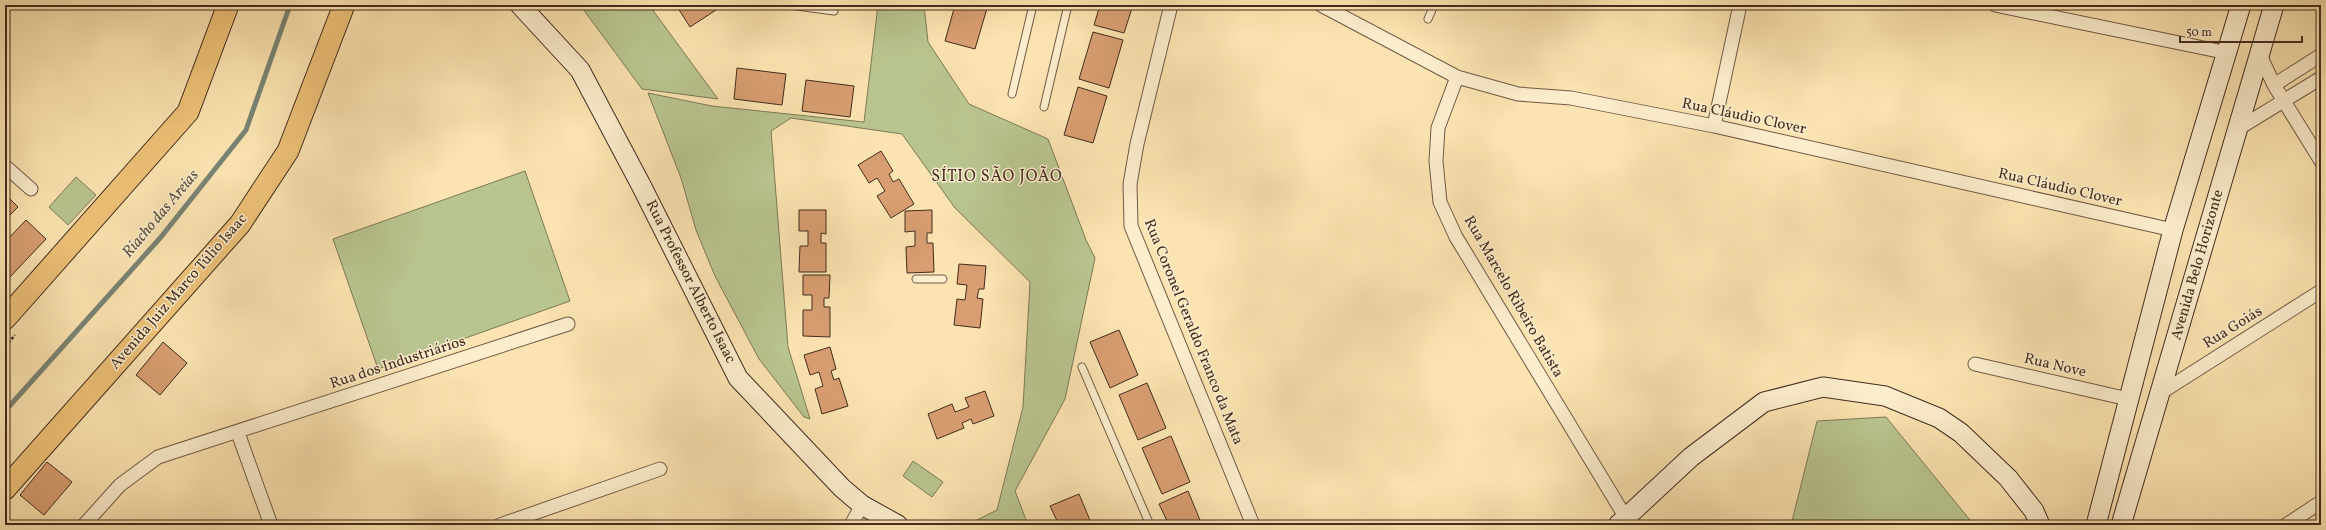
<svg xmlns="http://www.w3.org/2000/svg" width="2326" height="530" viewBox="0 0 2326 530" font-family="Vollkorn,serif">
  <rect width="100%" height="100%" fill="#fbe4b1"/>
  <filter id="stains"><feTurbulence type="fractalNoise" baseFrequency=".005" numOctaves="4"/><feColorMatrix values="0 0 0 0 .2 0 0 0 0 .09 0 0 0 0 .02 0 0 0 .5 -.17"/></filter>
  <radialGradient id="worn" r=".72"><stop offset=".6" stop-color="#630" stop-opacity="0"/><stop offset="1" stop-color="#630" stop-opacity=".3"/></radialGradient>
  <path fill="#b9c590" stroke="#7e7858" d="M580,5H649L718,99L642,89Z
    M878,5H924L928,42L969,104L1048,139L1086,240L1095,258L1065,399L1015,491L1028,525H967L997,510L1023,407L1030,282L955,208L902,134L791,118L771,131L788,347L810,419L804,417L759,359L715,276L696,230L681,178L648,93L712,106L864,122Z
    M525,171L570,301L378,369L333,239Z
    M76,177L96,195L68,225L49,207Z
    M1886,417L1974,525H1791L1817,421Z
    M913,461L943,482L932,497L903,476Z"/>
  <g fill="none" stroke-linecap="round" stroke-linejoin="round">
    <path stroke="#7a8474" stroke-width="5" d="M5,411L161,237L246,130L290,5"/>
  </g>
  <path fill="#d89e71" stroke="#432b1f" d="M676,5H713L716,10L690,27Z
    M955,5H988L975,49L945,41Z
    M1100,5H1133L1124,33L1094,25Z
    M1093,32L1123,40L1109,88L1079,79Z
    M737,68L786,74L782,105L734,99Z
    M806,80L854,86L850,117L802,111Z
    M1078,87L1107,96L1093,143L1064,135Z
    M881,151L893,171L889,174L893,182L899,179L914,204L891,218L877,196L885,191L877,178L869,183L858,165Z
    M5,194L18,207L5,220Z
    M799,210H826V234L821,233V243H826V272H799L800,246H808V231H799Z
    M932,210V233H927V243H933L934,272L907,273L906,247L915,246V231L905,232V211Z
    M26,220L46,239L10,277L5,272V242Z
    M959,264L986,266L984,289H979L977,298L983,299L980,328L954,325L957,299L965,300L967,285L957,284Z
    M803,275H830L829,298H824V307H830V337L803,336V310H812V295H803Z
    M1119,330L1138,375L1110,388L1090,342Z
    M163,342L187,363L160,395L136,375Z
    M830,347L836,369L831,371L834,380L839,378L848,406L822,414L815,389L823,386L819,372L810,375L804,355Z
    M1147,383L1166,428L1138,440L1119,395Z
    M985,391L994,416L973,424L971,419L962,423L964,428L937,439L928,414L952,404L955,412L969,407L965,398Z
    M1171,436L1190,482L1162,494L1142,448Z
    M47,462L72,482L44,515L20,495Z
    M1188,491L1202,525H1169L1159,504Z
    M1079,494L1092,525H1059L1050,506Z"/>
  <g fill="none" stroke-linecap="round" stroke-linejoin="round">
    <g stroke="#715944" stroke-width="9">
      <path id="lane" d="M789,5L834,11L835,5
        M1428,19L1434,5
        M1012,94L1033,5
        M1044,107L1068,5
        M916,279H943
        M1082,367L1150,525"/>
    </g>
    <g stroke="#715944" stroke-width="15">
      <path id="street" d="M1171,5L1137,144L1130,184L1131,226L1253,525
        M1321,5L1457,77L1518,94L1571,98L1714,126L2173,230
        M1995,5L2228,53
        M2260,55L2274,85L2321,161
        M1457,77L1438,128L1436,161L1440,202L1456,237L1626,518
        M2274,85L2321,55
        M1714,126L1740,5
        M2236,130L2321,78
        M5,166L31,189
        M1975,364L2128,399
        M2162,392L2321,291
        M238,433L271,525
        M84,525L120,485L158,457L568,324
        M500,525L660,469
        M851,525L862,505
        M2286,525L2321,502"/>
    </g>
    <g stroke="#432b1f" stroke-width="21">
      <path id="secondary" d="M520,5L580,70L642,187L738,378L842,488L862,505L898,525
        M1618,525L1691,457L1764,402L1823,387L1885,396L1939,418L1961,433L2008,478L2034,511L2040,525
        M2096,525L2173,230L2241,5
        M2121,525L2274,5"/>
    </g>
    <g stroke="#432b1f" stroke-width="23">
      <path id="primary" d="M5,319L188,112L228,5
        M5,489L240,224L288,151L344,5"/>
    </g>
    <path stroke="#432b1f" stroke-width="2.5" stroke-dasharray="3 2" stroke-linecap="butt" d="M5,347L15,335"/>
    <use href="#lane" stroke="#fcedcc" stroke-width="7"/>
    <use href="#street" stroke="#fcedcc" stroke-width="13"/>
    <use href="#secondary" stroke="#fcedcc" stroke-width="19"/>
    <use href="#primary" stroke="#eec278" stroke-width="21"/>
  </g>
  <g text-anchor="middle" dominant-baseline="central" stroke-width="3" stroke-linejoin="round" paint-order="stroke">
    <g font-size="15" fill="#432b1f" stroke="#fcedcc">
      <text transform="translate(1744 117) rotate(12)">Rua Cláudio Clover</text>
      <text transform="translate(2060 188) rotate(13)">Rua Cláudio Clover</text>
      <text transform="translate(2198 265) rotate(-74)">Avenida Belo Horizonte</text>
      <text transform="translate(690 282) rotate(63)">Rua Professor Alberto Isaac</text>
      <text transform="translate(179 292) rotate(-49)">Avenida Juiz Marco Túlio Isaac</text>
      <text transform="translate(1513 297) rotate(60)">Rua Marcelo Ribeiro Batista</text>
      <text transform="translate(2233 328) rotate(-32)">Rua Goiás</text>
      <text transform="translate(1193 332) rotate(68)">Rua Coronel Geraldo Franco da Mata</text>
      <text transform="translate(398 363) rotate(-18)">Rua dos Industriários</text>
      <text transform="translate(2055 366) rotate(13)">Rua Nove</text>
    </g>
    <g font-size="16" letter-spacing="1" fill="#432b1f" stroke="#fcedcc">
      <text x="997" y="177">SÍTIO SÃO JOÃO</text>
    </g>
    <g font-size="16" font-style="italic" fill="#5a5042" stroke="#fcedcc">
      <text transform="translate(161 214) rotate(-50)">Riacho das Areias</text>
    </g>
  </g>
  <rect width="2326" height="530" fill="none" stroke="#fbe4b1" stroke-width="20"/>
  <rect x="6" y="6" width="2314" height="518" fill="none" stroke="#432b1f" stroke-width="2"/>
  <rect x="10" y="10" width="2306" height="510" fill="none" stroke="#432b1f"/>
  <path d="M2180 36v6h122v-6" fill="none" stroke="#432b1f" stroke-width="2"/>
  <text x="2186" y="36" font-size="12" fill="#432b1f" stroke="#fcedcc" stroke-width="3" paint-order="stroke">50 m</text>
  <rect width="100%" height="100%" filter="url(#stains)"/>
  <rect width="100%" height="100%" fill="url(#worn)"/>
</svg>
